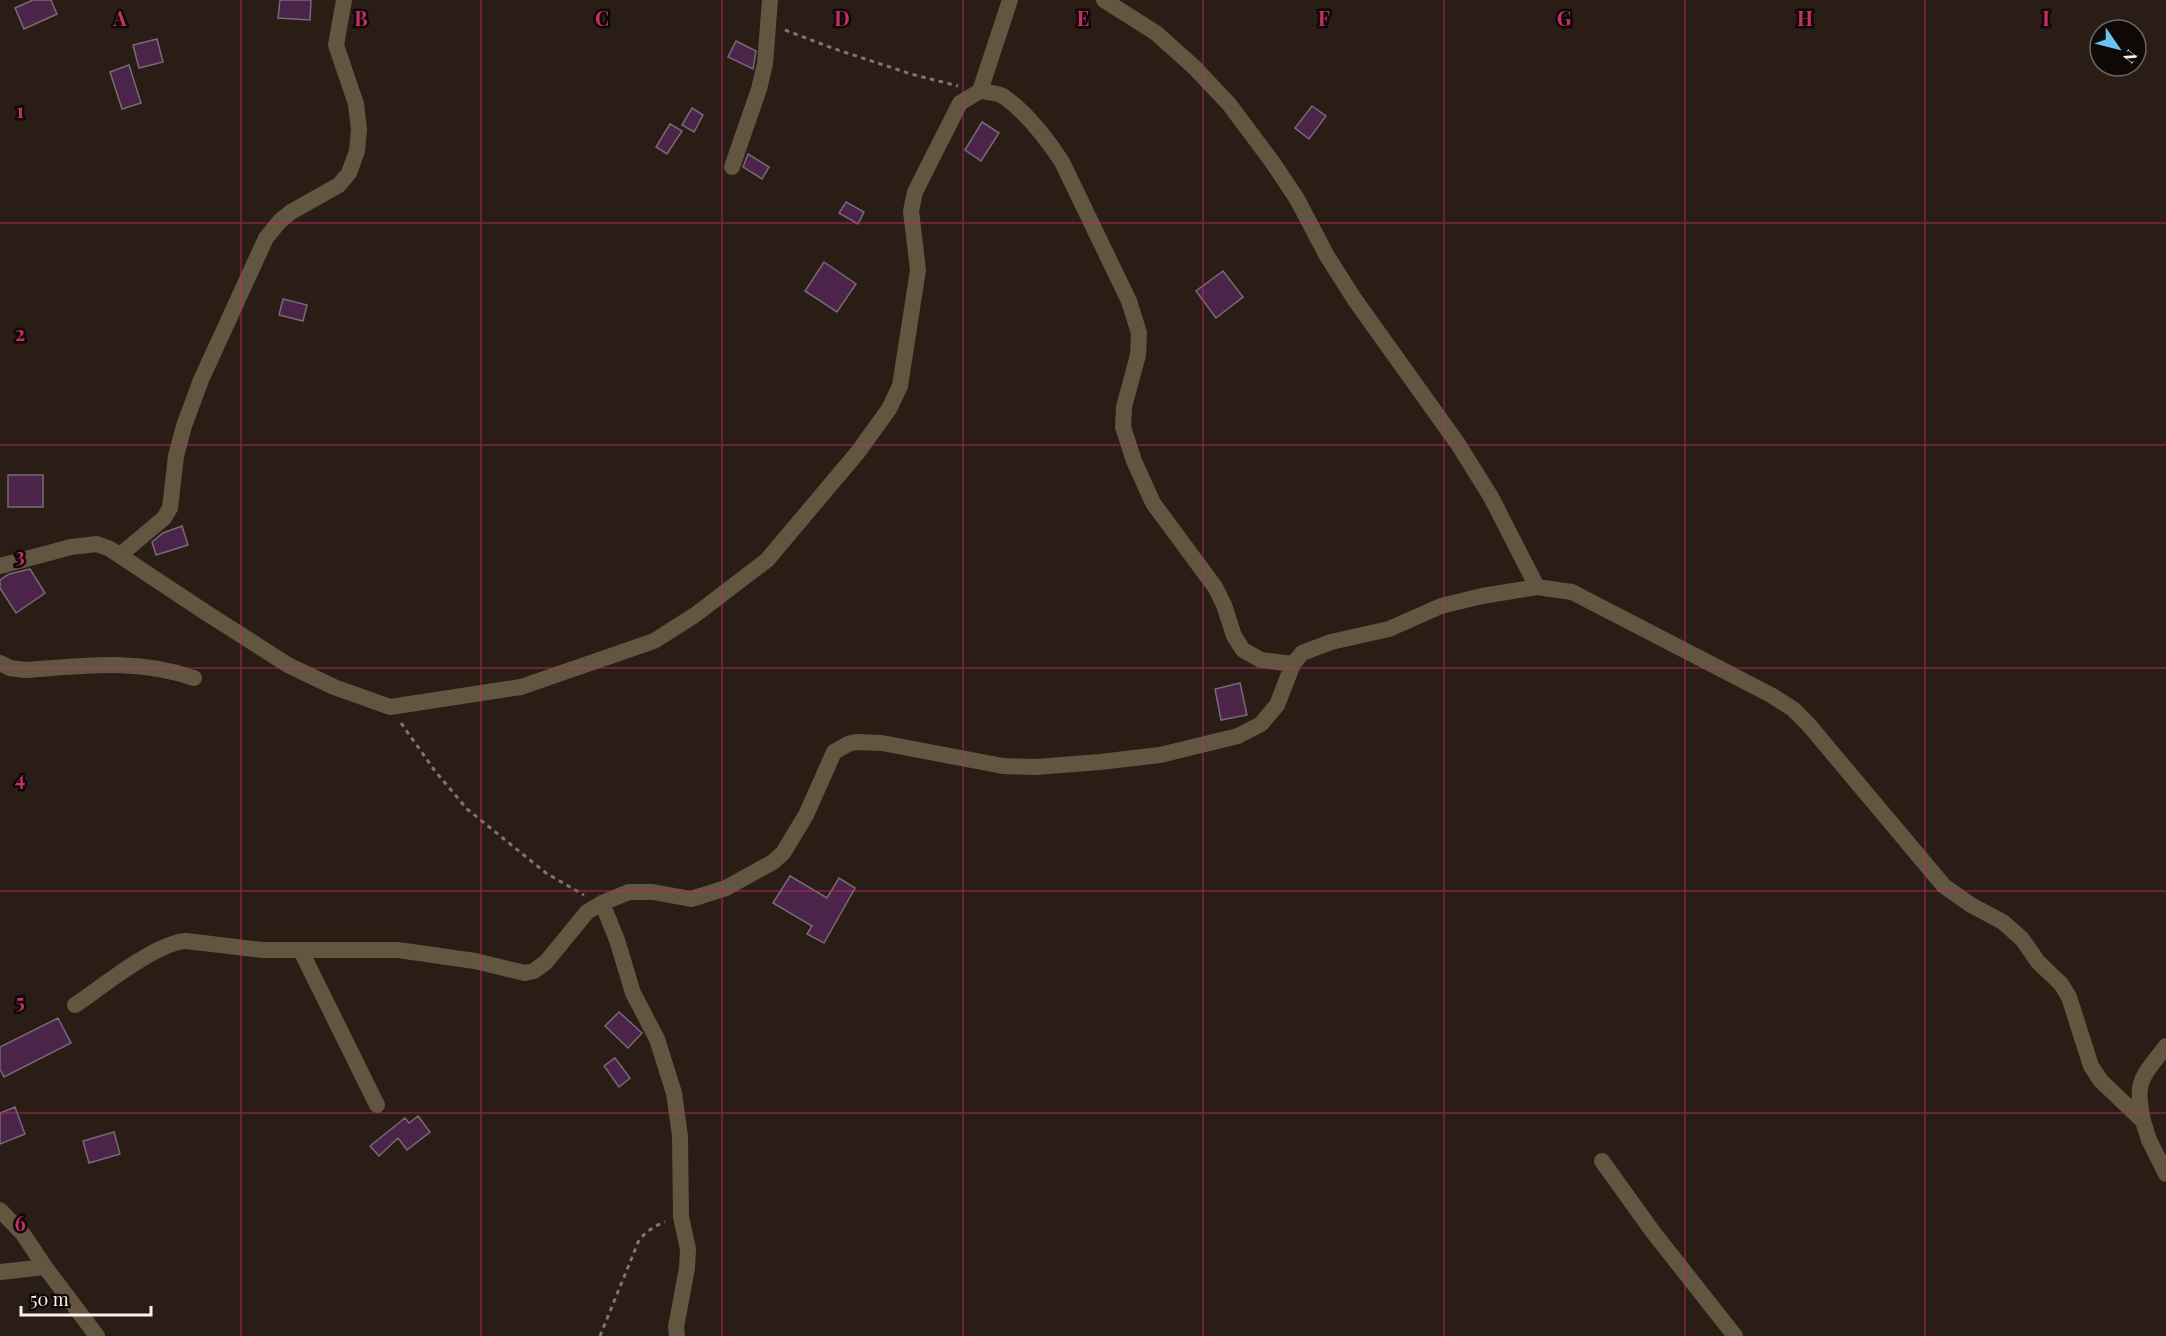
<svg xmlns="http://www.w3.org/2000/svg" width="2166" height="1336" viewBox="0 0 2166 1336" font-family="'Playfair Display',serif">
  <rect width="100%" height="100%" fill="#291d16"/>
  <path fill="#4c244a" stroke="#776a76" stroke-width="1.5" d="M33,0H51L57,14L24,29L15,8Z
    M280,0H311L310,20L278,18Z
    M157,39L163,62L139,68L133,45Z
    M736,41L756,51L753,69L728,57Z
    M129,65L141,103L122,109L110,72Z
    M1312,106L1326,116L1309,139L1295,128Z
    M692,108L703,115L694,132L682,125Z
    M982,122L999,133L981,161L965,150Z
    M670,124L682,131L667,154L656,147Z
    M748,154L769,167L762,179L743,167Z
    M846,202L864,212L858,224L839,213Z
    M824,262L856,284L837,312L805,291Z
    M1223,271L1243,297L1216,318L1196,291Z
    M283,299L307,305L303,321L279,315Z
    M8,475H43V507H8Z
    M182,526L188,545L156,555L152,542L163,533Z
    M30,569L45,593L16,613L0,588V580L9,574Z
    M1240,683L1247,715L1221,720L1215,689Z
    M790,876L827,898L839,878L855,888L824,943L807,934L812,926L773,903Z
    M619,1012L642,1033L628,1048L605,1026Z
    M58,1018L71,1043L4,1077L0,1069V1047Z
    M615,1058L630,1078L619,1087L604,1066Z
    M15,1107L25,1134L0,1144V1113Z
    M418,1116L430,1132L407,1150L398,1138L379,1156L370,1146L405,1118L409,1123Z
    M114,1132L120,1154L89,1163L83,1141Z"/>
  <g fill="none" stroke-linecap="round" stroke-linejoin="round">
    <path stroke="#7f746e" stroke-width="3" stroke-dasharray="4.5 4.5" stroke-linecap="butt" d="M785,30L832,48L911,74L958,86
      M401,723L435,771L467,809L546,873L584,895
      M600,1336L639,1240C647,1231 654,1226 665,1222"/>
    <path stroke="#625640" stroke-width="16" d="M1104,0L1156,33L1194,67L1229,104L1273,163L1297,199L1327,256L1355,300L1458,444L1491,497L1537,587
      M980,91L1010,0
      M732,167L759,89L765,64L770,0
      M120,555L164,518L170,508L176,456L184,426L201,380L266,238L280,221L291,212L339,185L349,173L357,151L359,130L356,104L336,45L344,0
      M0,566L71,547L97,544L110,549L208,614L288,665L334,687L390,707L521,687L654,641L695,615L767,560L858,452L889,409L900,386L918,270L911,211L915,192L960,103L980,91C987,92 997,93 1003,96C1026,112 1047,139 1062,162L1129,301L1139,333L1138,355L1124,407L1123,427L1134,461L1153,503L1215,587L1224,605L1234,636L1243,650L1261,660L1293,664
      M0,663L10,668L25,670C85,666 136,658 194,678
      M602,903L617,940L633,993L657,1039L674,1093L680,1136L681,1217L688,1249L687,1268L676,1327L677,1336
      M301,951L377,1105
      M75,1005C102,987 155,943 186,941L262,950H398L475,961L525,973L534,971L546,962L587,912L602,903L629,892H653L691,899L726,888L773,862L783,853L806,815L834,752L848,744L856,742L882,743L1003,766L1036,767L1100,762L1160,755L1238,736L1261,724L1277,705L1293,664L1302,653L1331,642L1389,629L1441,606L1482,596L1537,587L1572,592L1771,695L1793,709L1808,724L1944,886L1971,905L2003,922L2022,939L2038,962L2061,984L2069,997L2091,1066L2101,1081L2143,1121L2149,1140L2166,1174
      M2143,1121C2134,1080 2142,1078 2166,1046
      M1602,1161L1653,1232L1735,1336
      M0,1210L23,1234L45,1267L97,1336
      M0,1272L45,1267"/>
  </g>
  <path fill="none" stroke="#c82e6a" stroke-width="1.5" stroke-opacity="0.55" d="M241,0V1336M481,0V1336M722,0V1336M963,0V1336M1203,0V1336M1444,0V1336M1685,0V1336M1925,0V1336M0,223H2166M0,445H2166M0,668H2166M0,891H2166M0,1113H2166"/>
  <g font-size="20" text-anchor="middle" font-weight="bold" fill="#c82e6a" stroke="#0e0906" stroke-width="5" stroke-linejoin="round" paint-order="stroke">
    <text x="120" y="26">A</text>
    <text x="361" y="26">B</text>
    <text x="602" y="26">C</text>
    <text x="842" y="26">D</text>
    <text x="1083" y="26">E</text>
    <text x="1324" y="26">F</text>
    <text x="1564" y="26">G</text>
    <text x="1805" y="26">H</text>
    <text x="2046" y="26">I</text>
    <text x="20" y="118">1</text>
    <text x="20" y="341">2</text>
    <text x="20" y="563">3</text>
    <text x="20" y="786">4</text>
    <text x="20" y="1009">5</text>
    <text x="20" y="1231">6</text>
  </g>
  <g transform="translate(2118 48) rotate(125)"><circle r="28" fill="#0e0906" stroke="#6d6662" stroke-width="1.5"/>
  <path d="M0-4.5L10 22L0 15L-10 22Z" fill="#6bc3f2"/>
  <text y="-9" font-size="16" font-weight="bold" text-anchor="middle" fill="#fbf2ed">N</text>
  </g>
  <path d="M21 1306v9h130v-9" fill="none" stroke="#fbf2ed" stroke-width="3"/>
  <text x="30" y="1306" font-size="18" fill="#fbf2ed" stroke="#0e0906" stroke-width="4.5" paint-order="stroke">50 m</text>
</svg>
